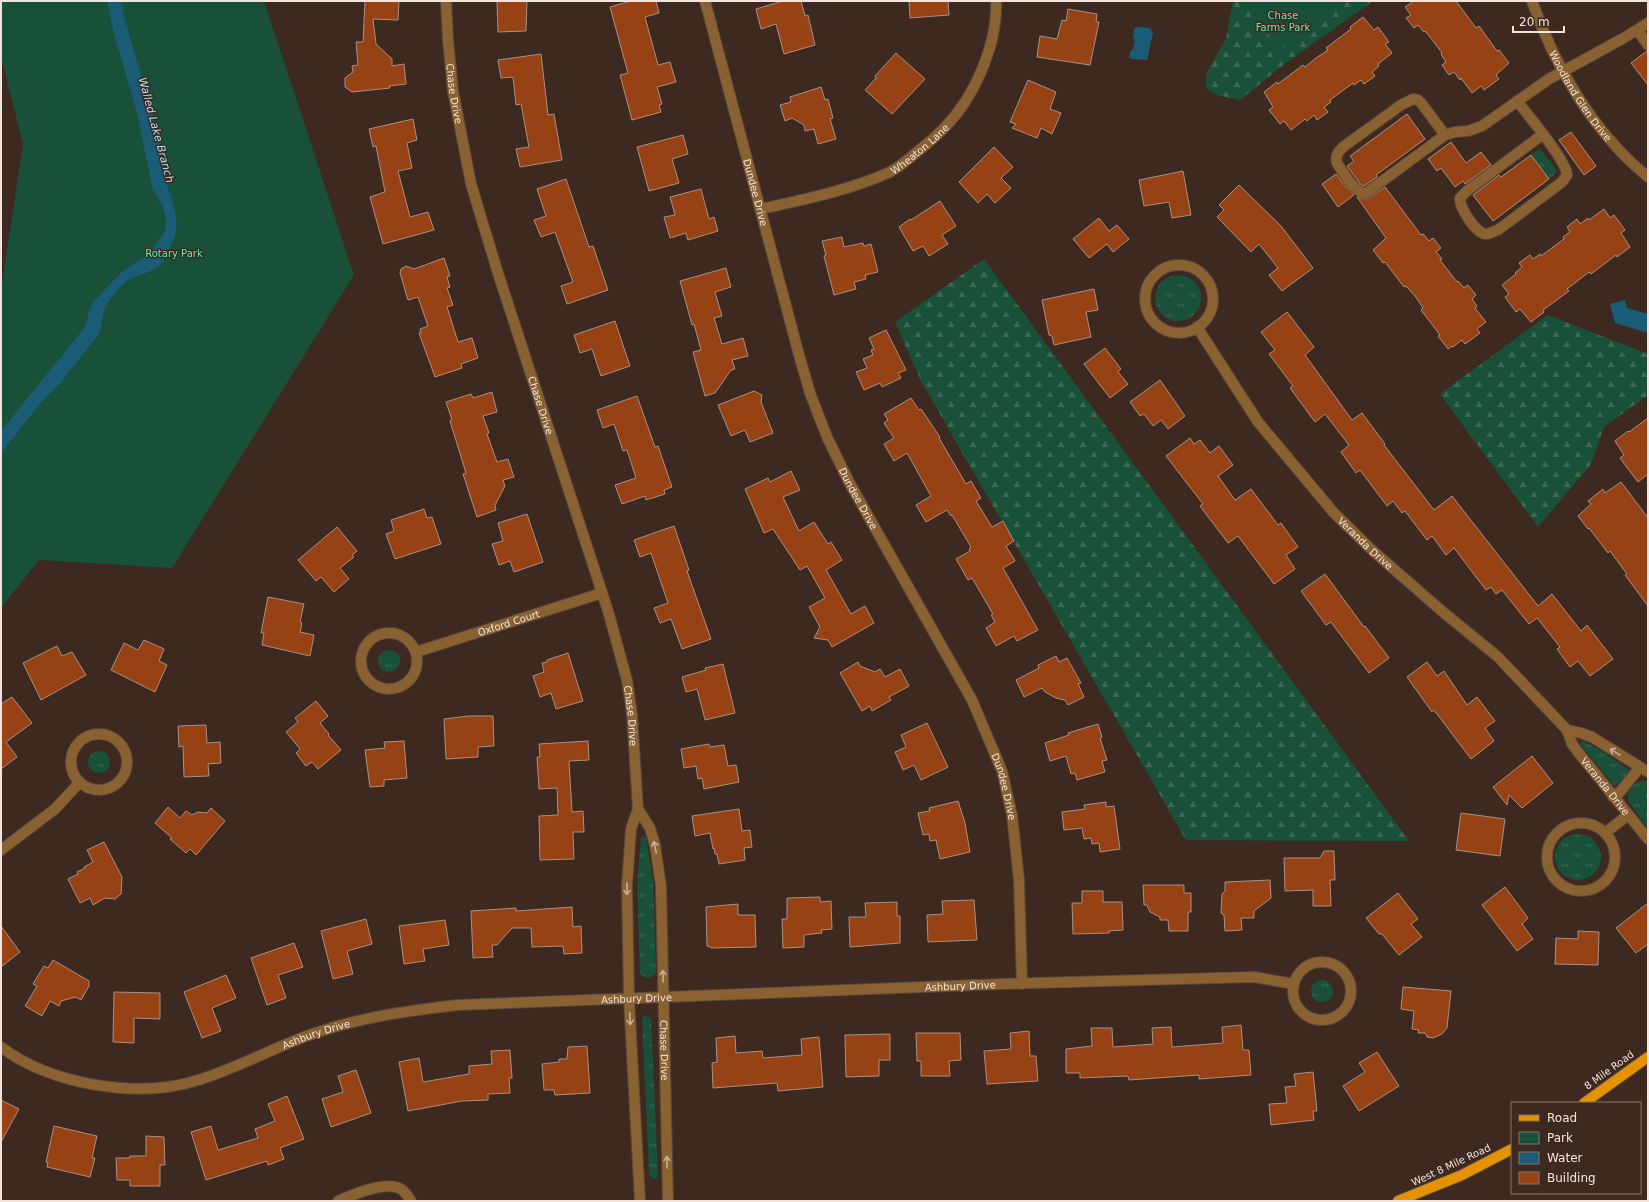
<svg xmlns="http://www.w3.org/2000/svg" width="1649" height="1202" viewBox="0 0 1649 1202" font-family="'DejaVu Sans',sans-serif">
  <defs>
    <pattern id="grass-tufts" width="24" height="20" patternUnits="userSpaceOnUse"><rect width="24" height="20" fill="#19503a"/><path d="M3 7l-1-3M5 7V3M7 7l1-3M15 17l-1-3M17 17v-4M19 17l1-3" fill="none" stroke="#3b6956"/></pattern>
    <pattern id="forest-firs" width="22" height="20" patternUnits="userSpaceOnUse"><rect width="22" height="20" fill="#19503a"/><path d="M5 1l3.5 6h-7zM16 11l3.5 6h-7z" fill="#3b6956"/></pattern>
  </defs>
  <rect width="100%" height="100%" fill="#3d291f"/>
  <path fill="url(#grass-tufts)" d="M1540,149L1556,169L1557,172L1549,179L1531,155Z
    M1155 298a23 23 0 1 1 46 0a23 23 0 1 1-46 0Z
    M378 661a11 11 0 1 1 22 0a11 11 0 1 1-22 0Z
    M1584,741L1605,753L1629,770V772L1618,784L1614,785L1581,745V742Z
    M88 762a11 11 0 1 1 22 0a11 11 0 1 1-22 0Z
    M1641,781H1648V828L1628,801C1627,791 1632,784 1641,781Z
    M1555 857a23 23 0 1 1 46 0a23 23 0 1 1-46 0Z
    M644,836L646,838L653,882L656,972C652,979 645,980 640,973L637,883L641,838Z
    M1311 991a11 11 0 1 1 22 0a11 11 0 1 1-22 0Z
    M644,1016L651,1018L658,1175L657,1178L654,1179L650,1176L649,1171L642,1018Z"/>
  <path fill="url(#forest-firs)" d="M1233,1H1373L1286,63L1240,100L1217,95L1206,88L1207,72L1226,38Z
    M984,259L1409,841L1186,840L922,383L895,322Z
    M1548,315L1648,354V395L1604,427L1591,464L1538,527L1440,394Z"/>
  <path fill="#19503a" d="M1,1H264L354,275L172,568L39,560L1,608V290L23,144L1,57Z
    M1245,1H1342L1279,49Z"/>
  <path fill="#1a5c75" d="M107,1H121C125,24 133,46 139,68C147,95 155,123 160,150C161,157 162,164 163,171C167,190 178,208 176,227C176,236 170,247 166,256C157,276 137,271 123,284C115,292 105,304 103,315C101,323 102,326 98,335L61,382L42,401L1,453V431L85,327L90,308L94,301L121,273L151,252L165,231L166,219L163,206L153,190L136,109L114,34Z
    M1137,27L1150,28L1153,33L1147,60L1131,59L1129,56L1131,50L1133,49L1135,40L1133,38L1134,29Z
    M1625,300L1627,308L1648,314V333L1615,323L1610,304Z"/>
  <path fill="#974215" stroke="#aa9084" d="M365,1H399L398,20L373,19L376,44L392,59V66L404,64L406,84L389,86L390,88L352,92L345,87V78L353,72L352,66L358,65L356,42H363Z
    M497,1H527L526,31L498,32Z
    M631,1H656L659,13L645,17L658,65L670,62L676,82L657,87L662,104L659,105L661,112L632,120L620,75L628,73L610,7Z
    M783,1H801L805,16L808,15L815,45L784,54L776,24L761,29L756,9Z
    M909,1H948L949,15L910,18Z
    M1414,1H1456L1476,28L1479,26L1497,51L1499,50L1509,63L1496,75L1499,79L1484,90L1481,86L1472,93L1461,78L1460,80L1454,72L1449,75L1442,65L1446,62L1441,54L1442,53L1434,42L1425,31L1424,32L1418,25L1414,28L1406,18L1411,15L1405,7Z
    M1068,9L1097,14L1096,22H1099L1090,65L1037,57L1040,36L1057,39L1062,20L1066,21Z
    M1363,17L1374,30L1378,27L1389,42L1385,44L1392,53L1378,64L1379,66L1372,72L1375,76L1364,84L1361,80L1354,85L1353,83L1330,100L1331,102L1324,107L1328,112L1317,120L1314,115L1307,121L1305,119L1291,130L1284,121L1280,124L1269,110L1273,107L1264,92L1277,82L1278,84L1303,65L1305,67L1316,58L1328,50L1326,48L1351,29L1350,27Z
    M1647,51H1648V85L1631,63Z
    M896,53L925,79L892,114L865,90L876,78L875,76Z
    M541,54L548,115L554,114L562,160L520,167L516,149L529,147L521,104L516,105L513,77L501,78L498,60Z
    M1028,80L1056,92L1050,109L1061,113L1052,134L1041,128L1037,138L1012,128L1016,124L1010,122Z
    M821,87L825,100L828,99L833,118L830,119L836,139L818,144L814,129L805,131L804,125L792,118L785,121L780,105L791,102L790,97Z
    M1407,114L1425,139L1376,175L1377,177L1364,186L1361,185L1347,166L1354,161L1350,156Z
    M413,119L417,140L407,143L412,168L398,171L410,217L428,212L434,230L383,244L370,197L385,192L376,146L373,147L369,129Z
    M1571,132L1596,166L1584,175L1559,140Z
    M683,135L688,154L672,159L679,183L649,191L637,147Z
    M1451,142L1466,163L1481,152L1491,165L1465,184L1463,181L1455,187L1441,168L1437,171L1428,159Z
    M994,147L1013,167L1001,178L1011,188L995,203L987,194L978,203L959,182Z
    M1531,155L1549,179L1493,221L1473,195L1499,175L1501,177Z
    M1183,171L1191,215L1172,218L1169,202L1144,206L1139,180Z
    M1336,174L1345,186L1354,195L1338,207L1322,184Z
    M566,179L589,247L593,246L608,290L567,304L561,286L573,282L555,232L541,237L534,220L546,216L537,189Z
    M1239,185L1281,226L1313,268L1282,291L1269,275L1278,268L1259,244L1251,252L1217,217L1224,210L1219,205Z
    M1385,187L1421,235L1423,234L1429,241L1433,238L1441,248L1436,252L1442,259L1440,260L1457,282L1458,281L1464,288L1468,285L1476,295L1472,299L1477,306L1475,308L1486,322L1477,329L1480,333L1465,344L1462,340L1453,347L1452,346L1448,349L1438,336L1440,335L1421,310L1423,308L1415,296L1406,286L1404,287L1385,262L1383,263L1373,250L1386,238L1357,197L1365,199L1369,198Z
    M701,189L709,219L714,217L718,231L688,240L686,233L670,238L664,217L675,215L670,197Z
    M940,201L956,226L942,235L948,244L929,256L923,246L913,251L899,227L910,219L911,220Z
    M1604,209L1610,218L1614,215L1625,230L1621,233L1630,247L1617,257L1616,255L1591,274L1589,272L1567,289L1569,291L1543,310L1544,312L1531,322L1520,309L1516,312L1505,297L1509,294L1502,285L1516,274L1515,273L1522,267L1519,263L1530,255L1533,259L1540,254L1541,256L1564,239L1563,237L1570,232L1567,227L1577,219L1580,224L1588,218L1589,220Z
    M1099,218L1109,231L1117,225L1129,239L1113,252L1107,244L1089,258L1073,239Z
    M842,237L844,247L863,243L864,246L871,244L878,272L865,275L866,279L854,282L856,289L834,295L824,256L826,255L822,241Z
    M444,258L450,276L447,277L450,287L447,288L453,305L447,307L458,342L472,338L478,358L461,364L462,368L435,377L419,333H421L420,329L428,326L418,297L408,300L400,273L401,269L406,266L414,269Z
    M726,268L731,287L715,292L722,316L714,318L722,344L743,338L748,356L732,360L735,369L731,370L715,393L705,396L693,352L701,350L694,324L692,325L680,281Z
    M1094,289L1098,310L1086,312L1091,337L1054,345L1052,336L1049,335L1042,300Z
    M1287,312L1314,347L1305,355L1352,420L1362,413L1385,444L1384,445L1434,510L1452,496L1538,606L1552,594L1581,631L1587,625L1613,659L1590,676L1578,661L1570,667L1557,649L1560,647L1537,618L1529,624L1502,590L1496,594L1491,587L1486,590L1454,548L1446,555L1432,536L1427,540L1405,511L1402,513L1393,501L1387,506L1360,470L1356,473L1341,452L1349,445L1325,414L1315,422L1290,388L1293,386L1269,354L1275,350L1261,332Z
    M615,321L630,366L601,376L592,349L580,353L574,335Z
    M886,330L906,370L898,373L901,378L882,387L880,383L864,390L856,372L867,368L863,359L873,355L871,350L874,349L869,338Z
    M1105,348L1121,369L1118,372L1128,384L1110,398L1084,364Z
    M1160,380L1185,416L1168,429L1161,420L1153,426L1144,414L1140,416L1130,402Z
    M754,391L762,395L761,402L773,433L750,442L745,430L731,436L718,405Z
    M492,392L497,412L483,416L489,433L487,434L497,462L508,459L514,477L503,480L505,486L495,505L496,510L477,517L463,474L466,473L450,421L452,420L446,402L471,394L473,398Z
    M637,396L655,447L658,446L672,487L664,490L665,494L646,500L645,496L622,504L615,485L636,478L627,450L623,451L614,424L603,428L597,410Z
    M911,398L919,410L921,409L940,437L939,438L966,484L971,481L981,498L976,501L992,527L1003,521L1014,541L1006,546L1015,561L1003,568L1038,630L1017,641L1014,636L996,646L986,628L995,622L991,615L993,614L972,578L968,580L956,559L970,551L969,549L971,547L952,515L951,516L947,510L926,522L916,505L931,496L907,453L894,461L884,444L894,438L884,423L888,420L884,414Z
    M1648,418V474L1638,482L1620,458L1624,455L1615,441L1628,431L1629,432Z
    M1190,438L1194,444L1200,440L1210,453L1219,446L1233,465L1218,476L1235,500L1251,489L1278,525L1281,523L1298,547L1286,555L1295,569L1274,584L1238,536L1228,543L1200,506L1203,504L1166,456Z
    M791,471L800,490L783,497L799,531L814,522L828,544L831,542L842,560L826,570L851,614L865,606L874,623L832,647L828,640L814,638L820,627L809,607L825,598L807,566L800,570L773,529L764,533L745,489L768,478L770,482Z
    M1621,482L1648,518V606L1625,575L1627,574L1610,551L1608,553L1589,528L1588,529L1578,516L1591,504L1588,501L1603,489L1605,493Z
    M424,509L427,518L432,517L441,544L395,559L386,534L394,531L391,520Z
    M527,514L543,562L514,572L510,561L499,565L492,544L503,541L498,523Z
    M674,526L689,570L687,571L711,639L682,649L671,619L660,623L654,608L668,603L651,553L640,557L634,540Z
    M337,527L357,551L352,555L354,557L340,568L349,579L334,592L321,577L316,581L298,560Z
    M1325,574L1364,627L1365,626L1389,658L1369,673L1331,622L1326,625L1301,591Z
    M268,597L304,604L300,622L302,623L300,632L314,635L310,656L262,645L264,633H261Z
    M144,640L164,649L159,661L167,665L155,692L111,670L124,643L138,650Z
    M57,646L62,656L72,652L86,675L41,700L23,663Z
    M568,653L583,701L556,709L551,693L540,697L533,676L544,672L542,663L547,662V660Z
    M1056,656L1059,662L1067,658L1081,683L1078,684L1084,697L1068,705L1065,700L1056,698L1045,692L1042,688L1024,697L1016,680L1039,668L1038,665Z
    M858,662L860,666L875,672L880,669L885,677L900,669L909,686L889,697L891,700L872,711L870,706L862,711L840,673Z
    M1427,662L1437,676L1444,671L1467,705L1477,697L1495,721L1485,728L1494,741L1471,759L1434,710L1432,712L1407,677Z
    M723,664L735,713L705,720L697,689L686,692L682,677L706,670L705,668Z
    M12,697L32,723L6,742L17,757L1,769V704Z
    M316,701L328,716L320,723L329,734L328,735L341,750L318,769L312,762L306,766L296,753L300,749L286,732L298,722L295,718Z
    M468,716H493L494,746L478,747V757L446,759L444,719Z
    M927,723L948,767L921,780L914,765L903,770L895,752L906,747L901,735Z
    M1098,724L1102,737L1100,738L1107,760L1102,761L1105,772L1077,780L1075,773L1071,774L1066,756L1050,761L1045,743L1069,735L1068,733Z
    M206,725L207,743L220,742L221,763L208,764L209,776L184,777L183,746L179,747L178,726Z
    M404,741L407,778L384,780V786L370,787L365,750L385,748L384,742Z
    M588,741L589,760L569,761L572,812L583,811L584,832H573L574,859L540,860L539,816L558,815L557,788L539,789L537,757H540L539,744Z
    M709,744L710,747L724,745L728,766L736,765L739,782L704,789L702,778L698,779L696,766L684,768L681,749Z
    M1532,756L1553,783L1522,808L1509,795L1507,805L1493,787Z
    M958,801L965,823L970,852L940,859L936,840L930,841L929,834L923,835L918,813L930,811L929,808Z
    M1106,802V807L1114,806L1120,849L1100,852L1099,843L1092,844L1091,838L1084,839L1082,828L1064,830L1062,812L1085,809L1084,805Z
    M168,807L180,818L186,811L192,815L198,812L207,813L211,808L225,821L196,855L190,849L186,853L170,839L172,838L155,823Z
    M739,809L742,831L750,830L752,847L744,848L745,860L719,864L717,854H715L714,848L713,849L710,833L695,836L692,816Z
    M1461,813L1505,819L1500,856L1456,850Z
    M104,842L122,877L121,894L115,899L105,898L93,905L90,898L80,903L68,879L78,874L77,872L85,868L84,867L93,862L87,850Z
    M1324,851H1334L1335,880H1330L1331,906H1313V890L1285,891L1284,858H1320Z
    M1270,880L1271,898L1254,911V918H1241L1242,930L1225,931L1224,915L1221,913L1222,894L1225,891V882Z
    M1143,885H1184V893H1191V912H1188V931H1169L1168,920H1160V917L1150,912L1147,905H1144Z
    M1505,887L1528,918L1522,924L1533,939L1517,951L1482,905Z
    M1082,891H1103V902H1122L1123,930L1109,931V933L1073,934L1072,903H1082Z
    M1398,893L1418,919L1411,924L1422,937L1399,955L1382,934H1379L1366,918Z
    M820,897V902L831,901L832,929L821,930L822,933L804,935V947L783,948L782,919H787V898Z
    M974,900L977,940L928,942L927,915L943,914L942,901Z
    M897,902V916H900V943L850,947L849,917H866L865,903Z
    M1648,903V944L1636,953L1616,928Z
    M738,904V915H755L756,947L711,948V947L707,946L706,907Z
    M572,907L573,927L581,926L582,953L564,954L563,946L532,947L531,928H512L497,945H492L493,957L473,958L471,911L516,908V911Z
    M366,919L372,944L347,951L353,974L333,979L321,931Z
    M445,920L449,945L423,949L425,961L404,964L399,926Z
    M1,926L20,952L1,967Z
    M1578,931L1599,932L1598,965L1555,964L1556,938L1578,939Z
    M294,943L303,967L278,975L286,998L267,1005L251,958Z
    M53,960L89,981V986L81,1000L76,997L61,1001L59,1006L50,1001L42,1016L25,1006L37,986L33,984L44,966L48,968Z
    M226,975L236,998L212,1008L221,1031L202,1038L184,992Z
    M1403,987L1451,991L1447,1028L1442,1034L1433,1038L1427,1037L1425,1033H1418L1419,1030L1412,1029L1414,1011L1401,1009Z
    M114,992L160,993V1019L134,1018V1043L113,1042Z
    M1241,1025L1243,1050H1249L1251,1075L1199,1079V1075L1129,1080L1128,1076L1080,1078V1073H1066V1049L1092,1046L1091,1028H1112L1113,1047L1153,1044L1152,1028L1171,1027L1172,1047L1223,1043L1222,1027Z
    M1029,1031L1030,1056H1036L1038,1081L987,1084L984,1051L1011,1049L1010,1033Z
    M916,1033H960L961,1060L949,1061L950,1076H921V1061H917Z
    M890,1034V1060H879V1076L846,1077L845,1035Z
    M735,1036L736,1053L762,1051L763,1058L802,1055L801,1039L819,1037L823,1087L778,1091L777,1083L713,1088L712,1063L717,1062L716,1038Z
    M587,1046L590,1093L555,1095L554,1090H544L542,1064L559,1062V1059H567L568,1047Z
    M510,1050L512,1078H509L510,1093L488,1094V1100L462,1101L408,1111L399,1062L419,1058L423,1082L469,1074V1066L492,1064L491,1051Z
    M1377,1052L1399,1086L1359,1111L1343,1086L1365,1072L1359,1063Z
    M356,1070L371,1113L331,1127L322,1099L343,1092L338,1076Z
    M1313,1072L1317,1111H1313L1314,1120L1271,1125L1269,1104L1287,1103L1285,1087L1296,1086L1294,1074Z
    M287,1096L304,1139L280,1148L284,1159L268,1165L267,1161L206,1180L191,1132L211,1126L218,1150L258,1138L255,1129L275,1121L268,1104Z
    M1,1100L19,1109L1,1142Z
    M54,1126L97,1136L92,1158H95L90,1177L47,1167L48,1162H46Z
    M146,1136L164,1137L165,1165H160V1186H130V1180H117L116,1158H130V1156H146Z"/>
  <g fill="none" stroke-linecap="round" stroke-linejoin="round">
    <g stroke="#5a473e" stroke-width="12">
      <g id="minor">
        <path id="s1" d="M446,1L448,40L453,91L471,184L497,270L608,611L627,680L632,715L638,809L631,829L627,886L629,999L640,1201"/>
        <path id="s2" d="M705,1L799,355L810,393L827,437L849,482L972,700L1002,771L1012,815L1019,880L1022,984"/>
        <path id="s3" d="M1532,1C1555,67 1593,132 1648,177"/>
        <path d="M1638,31L1648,45"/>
        <path d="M1517,101C1527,114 1567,161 1567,175L1562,182L1498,230C1494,231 1490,234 1486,234C1476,234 1459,207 1460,198L1468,190L1542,135"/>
        <path d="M1445,135L1422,104L1418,100L1413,99L1401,105L1343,147C1338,152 1335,156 1337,163C1343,172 1355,194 1366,193L1445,135L1455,132L1468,131L1482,126L1549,79L1622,39L1648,23"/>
        <path id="s4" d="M761,209C802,200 851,190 890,172C899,167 909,159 917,152C927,144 937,136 946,126C975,96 998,43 996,1"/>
        <circle cx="1179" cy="299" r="34"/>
        <path id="s5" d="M1197,327L1258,422L1334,513L1373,551L1443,612L1498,657L1567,730L1572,744L1578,752L1648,839"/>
        <circle cx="389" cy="661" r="28"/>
        <path id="s6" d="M416,652L602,593"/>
        <path d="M1567,730L1581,733L1592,737L1648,772"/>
        <circle cx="99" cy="762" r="28"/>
        <path d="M1613,797L1620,792L1640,767"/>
        <path id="s7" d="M638,809L650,828L655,845L661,886L668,1201"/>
        <circle cx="1581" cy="857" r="34"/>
        <path d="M1605,833L1628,815"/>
        <path d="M1,850L55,809L80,782"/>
        <circle cx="1322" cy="991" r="29"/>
        <path id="s8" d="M1,1047C50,1084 136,1099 195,1081C233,1070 267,1051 304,1037C355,1018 405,1011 458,1005L1001,984L1254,977L1294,984"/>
        <path d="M338,1201C352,1195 386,1180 401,1189C405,1192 408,1196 411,1201"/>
      </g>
    </g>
    <g stroke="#5a473e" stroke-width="12">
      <path id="major" d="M1584,1103L1648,1057
        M1398,1201L1462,1175L1512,1149"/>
    </g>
    <use href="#minor" stroke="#8a6231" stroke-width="10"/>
    <use href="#major" stroke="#e59200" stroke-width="10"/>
  </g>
  <defs><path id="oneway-shaft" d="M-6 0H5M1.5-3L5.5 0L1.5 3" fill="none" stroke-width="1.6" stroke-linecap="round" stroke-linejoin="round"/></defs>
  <g stroke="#c9b099">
    <use href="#oneway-shaft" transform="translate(1615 752) rotate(-148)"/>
    <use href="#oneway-shaft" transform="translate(655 847) rotate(-102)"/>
    <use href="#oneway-shaft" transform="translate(627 889) rotate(90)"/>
    <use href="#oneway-shaft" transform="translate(663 976) rotate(-91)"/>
    <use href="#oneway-shaft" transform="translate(630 1019) rotate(87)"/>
    <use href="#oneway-shaft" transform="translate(667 1162) rotate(-91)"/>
  </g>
  <g text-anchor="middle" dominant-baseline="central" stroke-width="3" stroke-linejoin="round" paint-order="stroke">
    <g font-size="10" fill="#55f1b5" stroke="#3d291f">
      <text x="1283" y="15">Chase<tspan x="1283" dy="12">Farms Park</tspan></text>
      <text x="174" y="253">Rotary Park</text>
    </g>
    <g font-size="10" fill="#f3e4de" stroke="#3d291f">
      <text stroke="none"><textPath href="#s1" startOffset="93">Chase Drive</textPath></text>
      <text stroke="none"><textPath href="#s3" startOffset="107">Woodland Glen Drive</textPath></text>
      <text stroke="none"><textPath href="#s4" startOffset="172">Wheaton Lane</textPath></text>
      <text stroke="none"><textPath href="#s2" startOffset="198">Dundee Drive</textPath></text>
      <text stroke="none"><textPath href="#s1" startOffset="417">Chase Drive</textPath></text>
      <text stroke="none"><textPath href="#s2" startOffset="522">Dundee Drive</textPath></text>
      <text stroke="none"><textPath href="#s5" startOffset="275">Veranda Drive</textPath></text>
      <text stroke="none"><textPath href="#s6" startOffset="97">Oxford Court</textPath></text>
      <text stroke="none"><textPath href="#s1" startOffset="741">Chase Drive</textPath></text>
      <text stroke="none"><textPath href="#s5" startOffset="619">Veranda Drive</textPath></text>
      <text stroke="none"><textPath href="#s2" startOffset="846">Dundee Drive</textPath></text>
      <text stroke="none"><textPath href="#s8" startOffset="981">Ashbury Drive</textPath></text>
      <text stroke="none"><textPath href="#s8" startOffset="657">Ashbury Drive</textPath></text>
      <text stroke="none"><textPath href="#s8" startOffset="333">Ashbury Drive</textPath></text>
      <text stroke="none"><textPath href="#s7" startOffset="246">Chase Drive</textPath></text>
      <text transform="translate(1609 1070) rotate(-36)">8 Mile Road</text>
      <text transform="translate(1451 1165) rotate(-25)">West 8 Mile Road</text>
    </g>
    <g font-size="11" font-style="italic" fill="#ade1f9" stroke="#3d291f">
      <text transform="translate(156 130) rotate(75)">Walled Lake Branch</text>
    </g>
  </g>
  <rect width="1649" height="1202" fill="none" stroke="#f3e4de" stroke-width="4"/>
  <rect x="1511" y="1102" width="130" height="92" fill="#3d291f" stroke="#86746b"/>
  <rect x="1519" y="1115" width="20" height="6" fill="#e59200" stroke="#86746b"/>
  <text x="1547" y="1122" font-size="12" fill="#f3e4de">Road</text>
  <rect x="1519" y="1132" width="20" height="12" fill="#19503a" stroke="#86746b"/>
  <text x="1547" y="1142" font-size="12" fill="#f3e4de">Park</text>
  <rect x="1519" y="1152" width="20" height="12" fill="#1a5c75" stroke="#86746b"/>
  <text x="1547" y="1162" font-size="12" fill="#f3e4de">Water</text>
  <rect x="1519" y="1172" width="20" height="12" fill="#974215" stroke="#86746b"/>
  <text x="1547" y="1182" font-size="12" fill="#f3e4de">Building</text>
  <path d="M1513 26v6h51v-6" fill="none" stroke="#f3e4de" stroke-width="2"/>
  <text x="1519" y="26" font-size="12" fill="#f3e4de" stroke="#3d291f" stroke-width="3" paint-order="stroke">20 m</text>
</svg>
